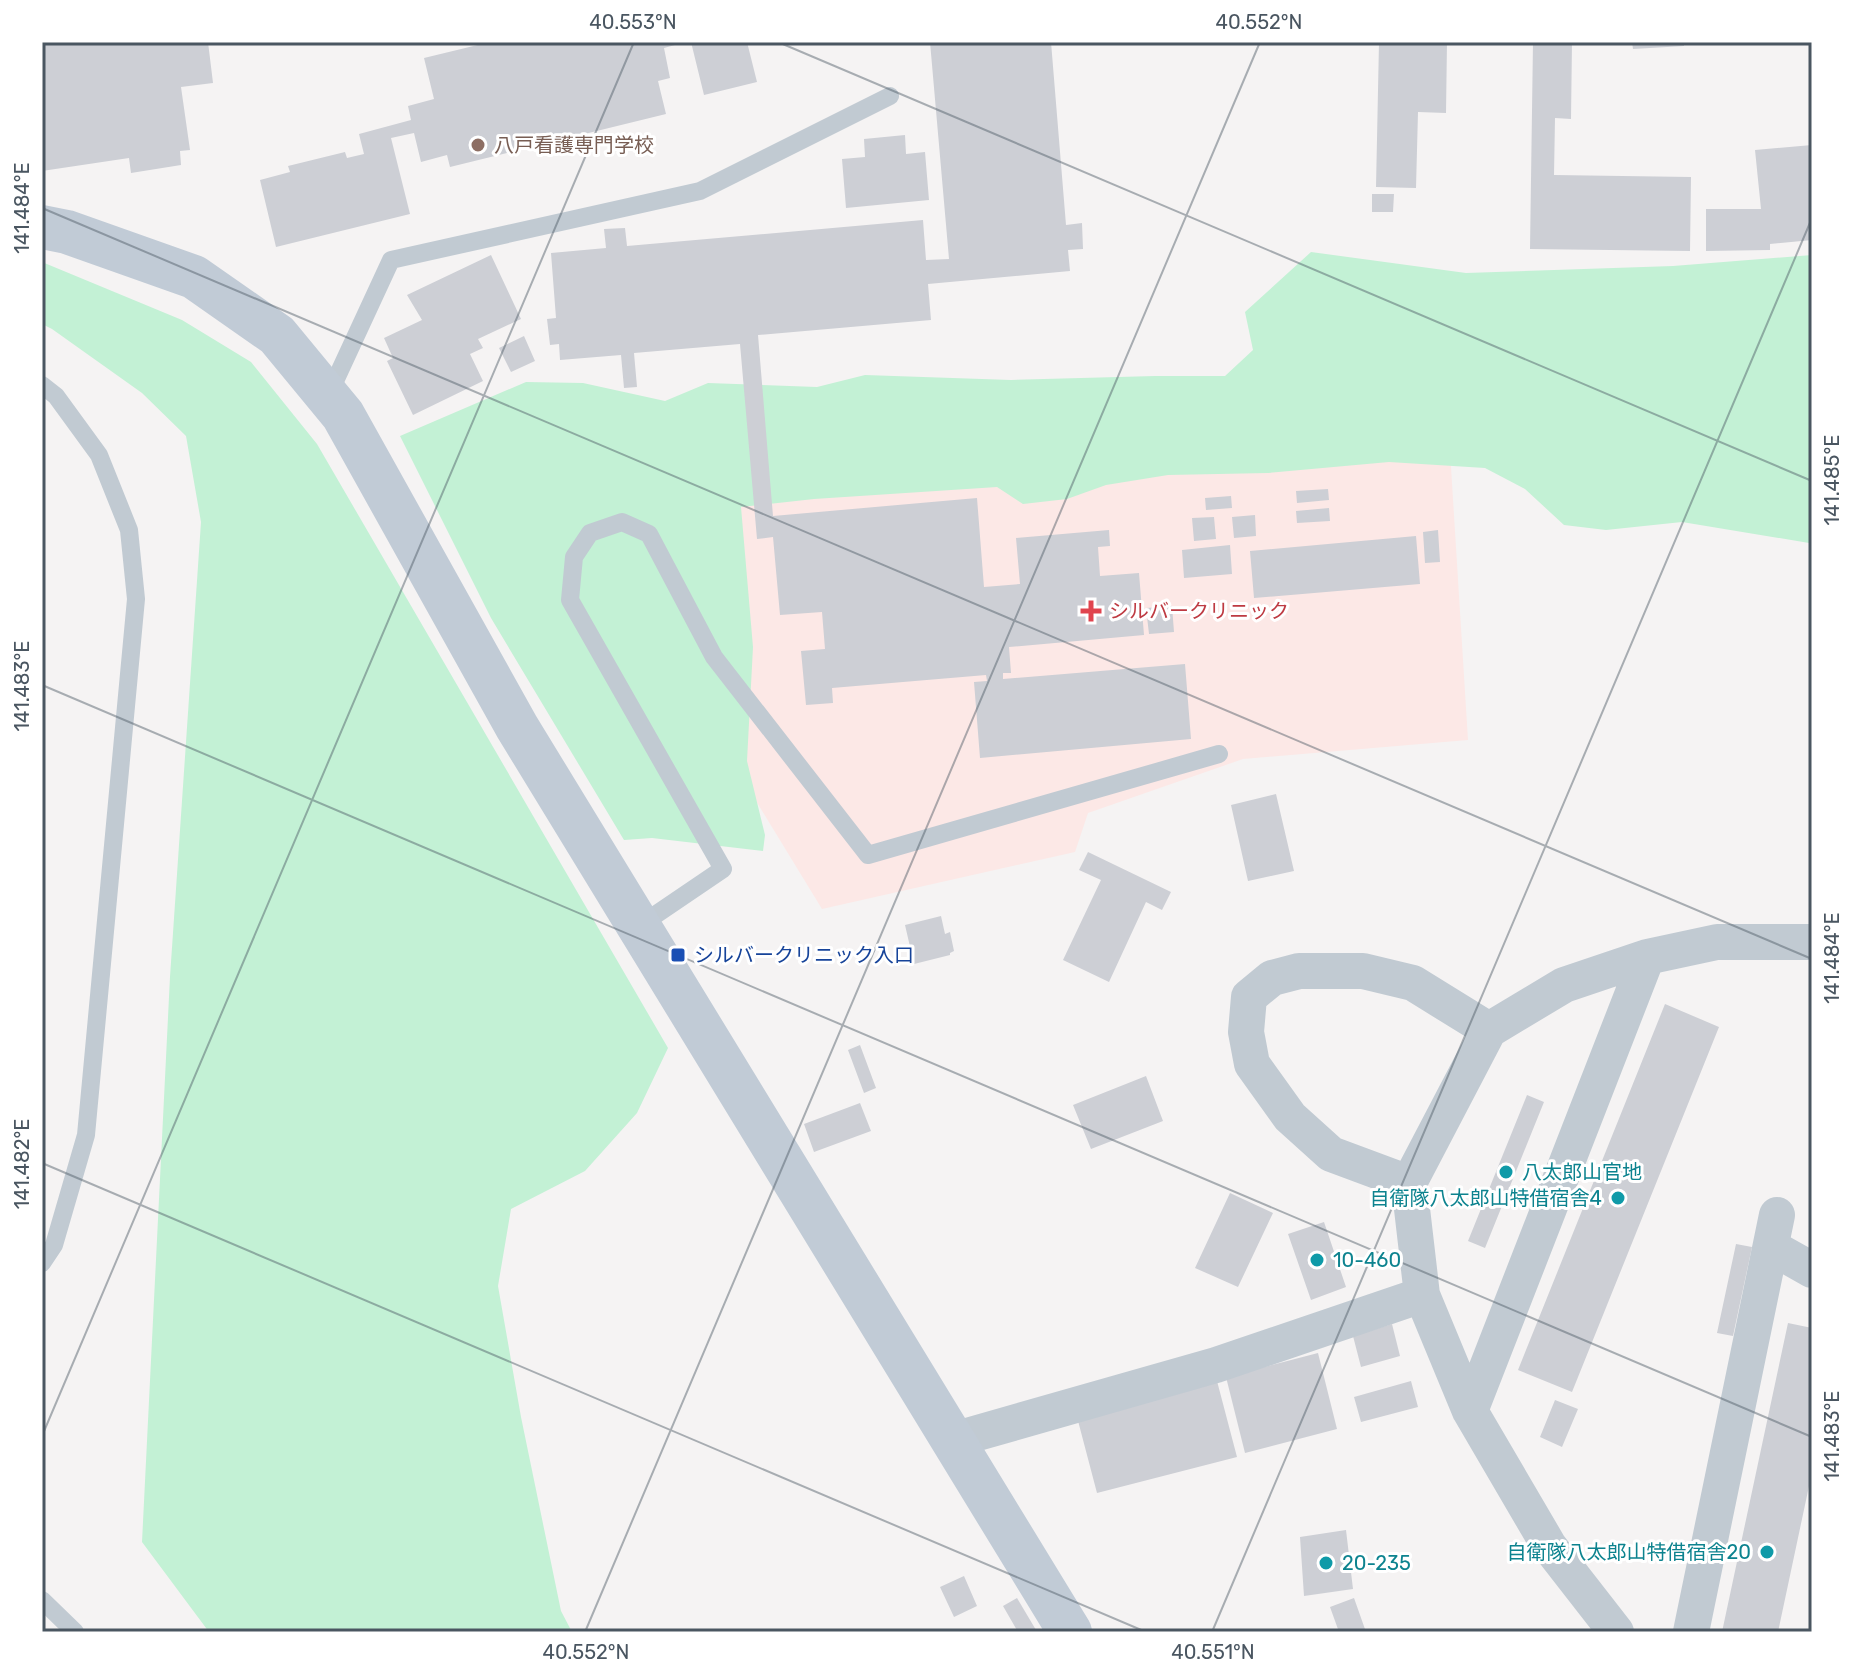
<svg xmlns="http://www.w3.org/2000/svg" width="1854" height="1674" viewBox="0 0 1854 1674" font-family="Rubik,'Noto Sans JP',sans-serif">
  <rect width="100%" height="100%" fill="#f5f3f3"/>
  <path fill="#fce8e6" d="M1449,435L1468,740L1243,759L1088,813L1075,852L822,909L734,765L710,483Z"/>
  <path fill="#c3f1d5" d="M1311,252L1466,273L1673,266L1812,255V547L1809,543L1682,522L1606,530L1564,525L1525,489L1485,468L1389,462L1268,473L1168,475L1106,485L1067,499L1023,504L997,487L814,499L741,507L753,647L747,761L765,835L763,851L652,838L624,840L491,618L400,436L526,382L583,383L665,401L708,383L817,387L865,375L1011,380L1155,376H1225L1253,350L1245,312Z
    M42,262L182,320L251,362L317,444L668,1048L637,1113L585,1171L511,1209L498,1286L521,1417L561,1611L572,1632H209L142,1542L170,977L201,522L186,436L142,393L52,329L42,324Z"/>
  <path fill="#cdcfd5" d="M42,42H208L213,83L181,87L190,150L180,151L181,165L131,173L129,158L42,171Z
    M490,42H675V45L664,48L670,78L658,81L666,114L450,167L447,155L421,162L414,133L391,138L410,214L276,247L260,180L290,172L288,166L345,152L347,158L364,154L359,134L411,120L408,106L434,99L424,58Z
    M691,42H747L757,82L704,95Z
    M930,42H1051L1066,225L1082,223L1083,249L1068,250L1070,271L928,284L931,320L758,335L773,516L977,498L984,587L1020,584L1016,538L1109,530L1110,546L1098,547L1100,576L1139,573L1144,635L1009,647L1011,673H1003V679L1185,664L1191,739L980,758L974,682L987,681L986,675L832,688L833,703L806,705L801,651L825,649L822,612L780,615L773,537L757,539L740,344L634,353L637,387L624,388L621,355L560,360L559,344L550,345L547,319L556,318L551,253L606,248L604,229L625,228L627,246L923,220L926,260L949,259Z
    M1379,42H1447L1446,113L1418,112L1416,188L1376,187Z
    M1533,42H1572L1571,119L1555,118L1554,175L1691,177L1690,251L1530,249Z
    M1632,42H1684V46L1633,49Z
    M905,135L906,154L925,152L929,200L846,208L842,159L865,157L864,139Z
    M1812,145V240L1770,244V250L1706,251V209H1761L1755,150Z
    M1372,194H1394L1393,212H1372Z
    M491,255L521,319L478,339L483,348L470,354L483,381L413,415L387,361L393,358L384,338L422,320L407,295Z
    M524,336L535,361L511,372L499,348Z
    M1328,489L1329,500L1297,503L1296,491Z
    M1231,496L1232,508L1206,510L1205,498Z
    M1329,508L1330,521L1297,523L1296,511Z
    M1255,515L1256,536L1234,538L1232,517Z
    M1214,517L1216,539L1194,541L1192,518Z
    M1438,530L1440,562L1425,563L1423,532Z
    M1416,536L1420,584L1254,598L1250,551Z
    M1230,545L1232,574L1184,578L1182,550Z
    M1172,606L1174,632L1149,634L1146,608Z
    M1276,794L1294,871L1248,881L1231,805Z
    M1088,852L1171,892L1162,910L1146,902L1109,982L1063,960L1101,880L1079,870Z
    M941,916L945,934L950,932L954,951L950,953V955L914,964L905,925Z
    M1665,1004L1719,1027L1572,1392L1518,1370Z
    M860,1045L876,1088L864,1093L848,1050Z
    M1146,1076L1163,1121L1091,1149L1073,1105Z
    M1527,1095L1544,1102L1485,1248L1468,1241Z
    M860,1103L871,1131L814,1152L804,1124Z
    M1230,1193L1273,1213L1238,1287L1195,1268Z
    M1324,1222L1346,1287L1311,1300L1288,1234Z
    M1736,1244L1752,1247L1733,1336L1717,1333Z
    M1788,1323L1812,1328V1472L1778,1632H1722Z
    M1392,1324L1400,1356L1361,1367L1353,1336Z
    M1318,1353L1337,1429L1245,1453L1226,1377Z
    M1217,1381L1237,1457L1097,1493L1077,1417Z
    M1411,1381L1418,1407L1361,1422L1354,1397Z
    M1555,1400L1578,1409L1562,1447L1540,1437Z
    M1346,1530L1353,1589L1304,1596L1300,1537Z
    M964,1576L977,1606L954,1617L940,1587Z
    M1017,1598L1036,1630L1032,1632H1018L1003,1606Z
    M1354,1598L1366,1632H1339L1330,1607Z"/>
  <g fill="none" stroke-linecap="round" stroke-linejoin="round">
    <path stroke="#c1cad2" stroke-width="18" d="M42,385L56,396L99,455L129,530L136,599L86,1135L54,1245L42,1263
      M329,394L391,260L700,191L890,96
      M639,926L723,869L570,600L574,557L590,533L622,522L649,534L714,657L868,855L1219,754
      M42,1600L75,1632"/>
    <path stroke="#c1cad2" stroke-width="36" d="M1409,1183L1331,1154L1290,1117L1252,1064L1246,1032L1249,997L1272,978L1299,971H1363L1413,983L1489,1030
      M1771,1247L1812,1270
      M1470,1411L1647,957
      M953,1440L1216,1365L1422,1295
      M1616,1632L1549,1546L1470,1411L1422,1295L1409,1183L1489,1030L1564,985L1647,957L1717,942H1812
      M1691,1632L1777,1215"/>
    <path stroke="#c1cbd6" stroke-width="44" d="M42,227L67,232L194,277L277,335L343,415L517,727L1070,1632"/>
  </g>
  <path fill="none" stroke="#4a5661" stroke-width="2" stroke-opacity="0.45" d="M778,42L1812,481M42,208L1812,959M42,685L1812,1437M42,1163L1146,1632M42,1436L634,42M585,1632L1260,42M1212,1632L1812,218"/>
  <circle fill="#8d6e63" stroke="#fff" stroke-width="3" cx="478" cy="145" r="8"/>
  <path fill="#e0444e" stroke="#fff" stroke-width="3" d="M1087 599h8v8h8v8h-8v8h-8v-8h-8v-8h8z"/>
  <rect fill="#1a4fb4" stroke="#fff" stroke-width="3" x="670" y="947" width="16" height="16" rx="4"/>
  <g fill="#0f9aa8" stroke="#fff" stroke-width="3">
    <circle cx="1506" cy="1172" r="8"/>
    <circle cx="1618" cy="1198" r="8"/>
    <circle cx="1317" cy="1260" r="8"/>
    <circle cx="1767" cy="1552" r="8"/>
    <circle cx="1326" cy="1563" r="8"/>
  </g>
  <g text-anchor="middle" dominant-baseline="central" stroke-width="6" stroke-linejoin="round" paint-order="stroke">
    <g font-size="20" fill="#785e54" stroke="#fff" text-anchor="start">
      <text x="494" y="145">八戸看護専門学校</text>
    </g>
    <g font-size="20" fill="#be3a42" stroke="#fff" text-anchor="start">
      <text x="1109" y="611">シルバークリニック</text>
    </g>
    <g font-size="20" fill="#164399" stroke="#fff" text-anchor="start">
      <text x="694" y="955">シルバークリニック入口</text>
    </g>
    <g font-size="20" fill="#0d838f" stroke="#fff" text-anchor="start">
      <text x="1522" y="1172">八太郎山官地</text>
      <text x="1602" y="1198" text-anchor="end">自衛隊八太郎山特借宿舎4</text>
      <text x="1333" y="1260">10-460</text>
      <text x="1751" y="1552" text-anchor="end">自衛隊八太郎山特借宿舎20</text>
      <text x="1342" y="1563">20-235</text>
    </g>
  </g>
  <rect width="1854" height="1674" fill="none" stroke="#ffffff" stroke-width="88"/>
  <rect x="44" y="44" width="1766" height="1586" fill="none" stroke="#4a5661" stroke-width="3"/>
  <g font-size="20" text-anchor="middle" fill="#4a5661">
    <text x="633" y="29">40.553°N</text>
    <text x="1259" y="29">40.552°N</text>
    <text transform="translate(22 208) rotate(-90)" y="7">141.484°E</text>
    <text transform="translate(1832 480) rotate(-90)" y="7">141.485°E</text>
    <text transform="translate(22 686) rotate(-90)" y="7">141.483°E</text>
    <text transform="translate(1832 958) rotate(-90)" y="7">141.484°E</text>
    <text transform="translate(22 1164) rotate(-90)" y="7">141.482°E</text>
    <text transform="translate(1832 1436) rotate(-90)" y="7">141.483°E</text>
    <text x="586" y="1659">40.552°N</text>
    <text x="1213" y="1659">40.551°N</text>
  </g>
</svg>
